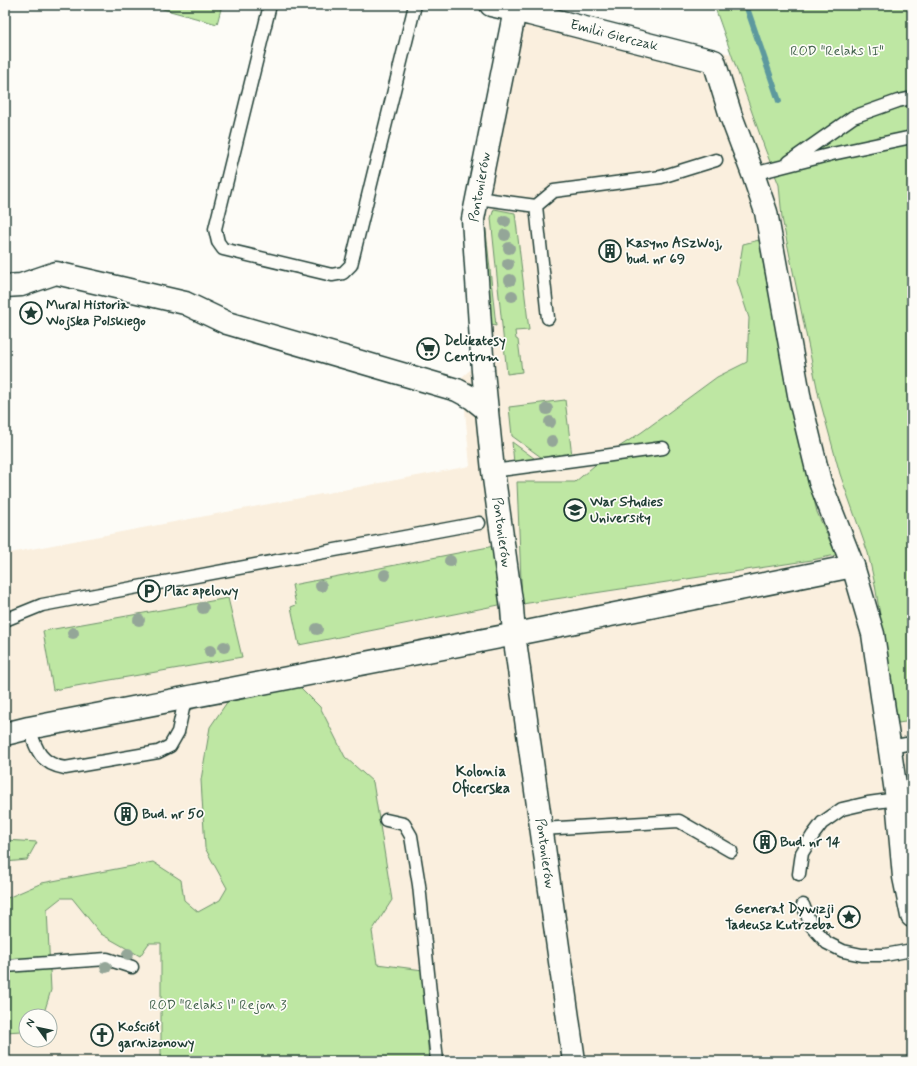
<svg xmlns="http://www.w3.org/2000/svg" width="917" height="1066" viewBox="0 0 917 1066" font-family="Mynerve,sans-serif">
  <rect width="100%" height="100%" fill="#fdfcf7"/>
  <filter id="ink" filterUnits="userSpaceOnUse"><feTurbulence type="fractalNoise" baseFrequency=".025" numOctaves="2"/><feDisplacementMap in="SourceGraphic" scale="8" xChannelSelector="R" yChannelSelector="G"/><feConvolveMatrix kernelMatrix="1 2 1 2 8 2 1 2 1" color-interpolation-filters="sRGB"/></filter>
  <g filter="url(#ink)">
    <path fill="#faefde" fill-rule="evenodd" d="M508,5L541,9L731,54L765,149L912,83V1061H5V554L470,466L462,377L470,370L476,359L464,222ZM26,1016H50V1040H26Z"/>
    <path fill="#bee7a3" stroke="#6e926c" d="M152,5H222L217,24L152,6Z
      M714,5H912V721L898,723L875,585L868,553L840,474L819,397L782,218L779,185L765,149Z
      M484,207L485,222L496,326L492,325L490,322L482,209Z
      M494,209L515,213L529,330L515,331L516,339L518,340L522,372L507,374L491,218Z
      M759,240L786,383L817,512L836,555L812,560L522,604L517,482H575L608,454L642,432L717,377L747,362L749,318L737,281L743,244Z
      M565,400L572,456L545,460L512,436L509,407Z
      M512,442L538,461L514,463Z
      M494,546L502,603L499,605L299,645L291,607L296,605L292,585Z
      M228,598L242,657L53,690L43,631Z
      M295,682L320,707L345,757L373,782L392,900L372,931L377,964L423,970L429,1061H161V943H149L140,956L101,934L72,898H61L47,909L51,990L43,1016H26V1029L22,1031L5,1032V899L42,883L153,862L181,880L184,900L198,912L220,900L227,888L205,848L201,780L210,727L230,698Z
      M5,840L37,842L27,860L5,862Z"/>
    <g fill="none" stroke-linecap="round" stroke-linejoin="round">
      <path stroke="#5d999e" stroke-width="6" d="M746,5L779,101"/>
      <g stroke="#1f3d34" stroke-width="15">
        <path id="service" d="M270,5L215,229L218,242L223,249L332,275L343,273L351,265L415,5
          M789,162L853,117L898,101L912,98
          M753,174L832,154L912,137
          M477,198L536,206L548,318
          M536,206L554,191L661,177L716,160
          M493,471L663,448
          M5,620L42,605L479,523
          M29,728C36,749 40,764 65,768L158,752L170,746L178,732L184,704L182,698
          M890,747L912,743
          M386,820L404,824L411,836L419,885L437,1061
          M541,829L679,821L731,851
          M799,874L802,853L813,835L822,823L842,809L868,803L897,799
          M803,905L811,925L827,943L843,951L862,955H885L912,950
          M5,966L107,959L132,967"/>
      </g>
      <g stroke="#1f3d34" stroke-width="25">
        <g id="minor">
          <path id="s1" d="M491,5L530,14L714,61L731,116L753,174L766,212L800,400L820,482L853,566L873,634L897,799L904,877L912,916"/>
          <path id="s2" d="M516,5L473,219L483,371L493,471L512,608L514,634L574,1061"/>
          <path d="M5,286L21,285L56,273L185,303L227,323L457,390L472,398L487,410"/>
          <path d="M5,734L29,728L531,631L853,566"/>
        </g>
      </g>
      <use href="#service" stroke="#fdfcf7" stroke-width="12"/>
      <use href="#minor" stroke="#fdfcf7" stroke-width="22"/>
    </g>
    <g fill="#94a698">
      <circle cx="505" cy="221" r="6"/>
      <circle cx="505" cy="235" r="6"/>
      <circle cx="509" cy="248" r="6"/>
      <circle cx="508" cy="264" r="6"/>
      <circle cx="510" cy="280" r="6"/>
      <circle cx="512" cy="296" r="6"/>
      <circle cx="547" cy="409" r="6"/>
      <circle cx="550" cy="422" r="6"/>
      <circle cx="552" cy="441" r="6"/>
      <circle cx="450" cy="561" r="6"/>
      <circle cx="385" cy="575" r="6"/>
      <circle cx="321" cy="586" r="6"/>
      <circle cx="203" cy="608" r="6"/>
      <circle cx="139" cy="620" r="6"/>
      <circle cx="317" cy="629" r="6"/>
      <circle cx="73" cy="633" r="6"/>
      <circle cx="224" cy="647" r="6"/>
      <circle cx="210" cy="651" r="6"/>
      <circle cx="128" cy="954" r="6"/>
      <circle cx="106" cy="967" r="6"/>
    </g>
  </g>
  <defs>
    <g id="building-ring" transform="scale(1.15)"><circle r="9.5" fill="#fdfcf7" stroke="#1f3d34" stroke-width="1.5"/><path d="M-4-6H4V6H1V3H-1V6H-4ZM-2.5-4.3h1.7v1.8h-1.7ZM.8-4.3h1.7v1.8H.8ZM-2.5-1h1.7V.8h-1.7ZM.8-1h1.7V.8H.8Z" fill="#1f3d34"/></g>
    <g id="sight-ring" transform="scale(1.15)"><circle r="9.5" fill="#fdfcf7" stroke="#1f3d34" stroke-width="1.5"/><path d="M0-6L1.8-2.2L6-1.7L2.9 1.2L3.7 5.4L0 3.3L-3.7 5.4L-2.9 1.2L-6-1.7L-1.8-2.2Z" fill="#1f3d34"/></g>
    <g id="supermarket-ring" transform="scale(1.15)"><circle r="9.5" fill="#fdfcf7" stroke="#1f3d34" stroke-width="1.5"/><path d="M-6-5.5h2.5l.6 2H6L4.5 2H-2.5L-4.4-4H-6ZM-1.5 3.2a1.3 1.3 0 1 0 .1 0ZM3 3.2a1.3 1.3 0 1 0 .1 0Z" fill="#1f3d34"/></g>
    <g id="university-ring" transform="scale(1.15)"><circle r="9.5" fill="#fdfcf7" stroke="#1f3d34" stroke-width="1.5"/><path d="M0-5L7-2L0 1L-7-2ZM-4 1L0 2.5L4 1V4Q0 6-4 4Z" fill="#1f3d34"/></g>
    <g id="parking-ring" transform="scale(1.15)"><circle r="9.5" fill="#fdfcf7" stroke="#1f3d34" stroke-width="1.5"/><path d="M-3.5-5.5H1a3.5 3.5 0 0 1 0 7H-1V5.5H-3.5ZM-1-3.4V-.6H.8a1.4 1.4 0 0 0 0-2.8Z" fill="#1f3d34"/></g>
    <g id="church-ring" transform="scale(1.15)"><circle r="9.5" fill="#fdfcf7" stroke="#1f3d34" stroke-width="1.5"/><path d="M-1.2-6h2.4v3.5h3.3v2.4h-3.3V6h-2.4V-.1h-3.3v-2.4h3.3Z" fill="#1f3d34"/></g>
  </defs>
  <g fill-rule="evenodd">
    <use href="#building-ring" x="610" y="251"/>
    <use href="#sight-ring" x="31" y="313"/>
    <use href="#supermarket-ring" x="428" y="349"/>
    <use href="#university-ring" x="575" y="510"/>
    <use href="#parking-ring" x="149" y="591"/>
    <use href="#building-ring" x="126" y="814"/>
    <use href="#building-ring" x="765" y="842"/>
    <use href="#sight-ring" x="849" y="917"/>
    <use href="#church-ring" x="102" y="1035"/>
  </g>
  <g text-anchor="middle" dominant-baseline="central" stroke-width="3.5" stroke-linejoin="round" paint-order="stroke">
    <g font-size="14" fill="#1f3d34" stroke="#fdfcf7">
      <text stroke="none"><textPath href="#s1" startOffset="127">Emilii Gierczak</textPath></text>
      <text transform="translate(480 187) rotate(-80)">Pontonierów</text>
      <text stroke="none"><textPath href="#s2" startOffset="533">Pontonierów</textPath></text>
      <text stroke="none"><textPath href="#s2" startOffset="857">Pontonierów</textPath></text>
    </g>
    <g font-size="14" fill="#3f5f4a" stroke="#fdfcf7">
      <text x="837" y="51">ROD "Relaks II"</text>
      <text x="218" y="1005">ROD "Relaks I" Rejon 3</text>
    </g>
    <g font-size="14" font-weight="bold" fill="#1f3d34" stroke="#fdfcf7" text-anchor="start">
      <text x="626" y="243">Kasyno ASzWoj,<tspan x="626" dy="16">bud. nr 69</tspan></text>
      <text x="46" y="305">Mural Historia<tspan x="46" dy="16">Wojska Polskiego</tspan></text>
      <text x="444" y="341">Delikatesy<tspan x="444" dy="16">Centrum</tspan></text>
      <text x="590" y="502">War Studies<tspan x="590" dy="16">University</tspan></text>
      <text x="164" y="591">Plac apelowy</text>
      <text x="142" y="814">Bud. nr 50</text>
      <text x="780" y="842">Bud. nr 14</text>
      <text x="834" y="909" text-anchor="end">Generał Dywizji<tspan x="834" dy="16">Tadeusz Kutrzeba</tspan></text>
      <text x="118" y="1027">Kościół<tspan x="118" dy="16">garnizonowy</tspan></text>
    </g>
    <g font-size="15" font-weight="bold" fill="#1f3d34" stroke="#fdfcf7">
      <text x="481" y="772">Kolonia<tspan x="481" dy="17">Oficerska</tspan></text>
    </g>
  </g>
  <rect width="917" height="1066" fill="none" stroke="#fdfcf7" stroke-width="20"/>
  <rect x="10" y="10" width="897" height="1046" fill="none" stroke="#1f3d34" stroke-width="1.5" filter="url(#ink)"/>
  <g transform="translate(38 1028) rotate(303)"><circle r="19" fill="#fdfcf7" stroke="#a4b0a9"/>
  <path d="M0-3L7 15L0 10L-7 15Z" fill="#1f3d34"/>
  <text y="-6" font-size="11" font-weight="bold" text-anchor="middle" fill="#1f3d34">N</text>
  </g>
</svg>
